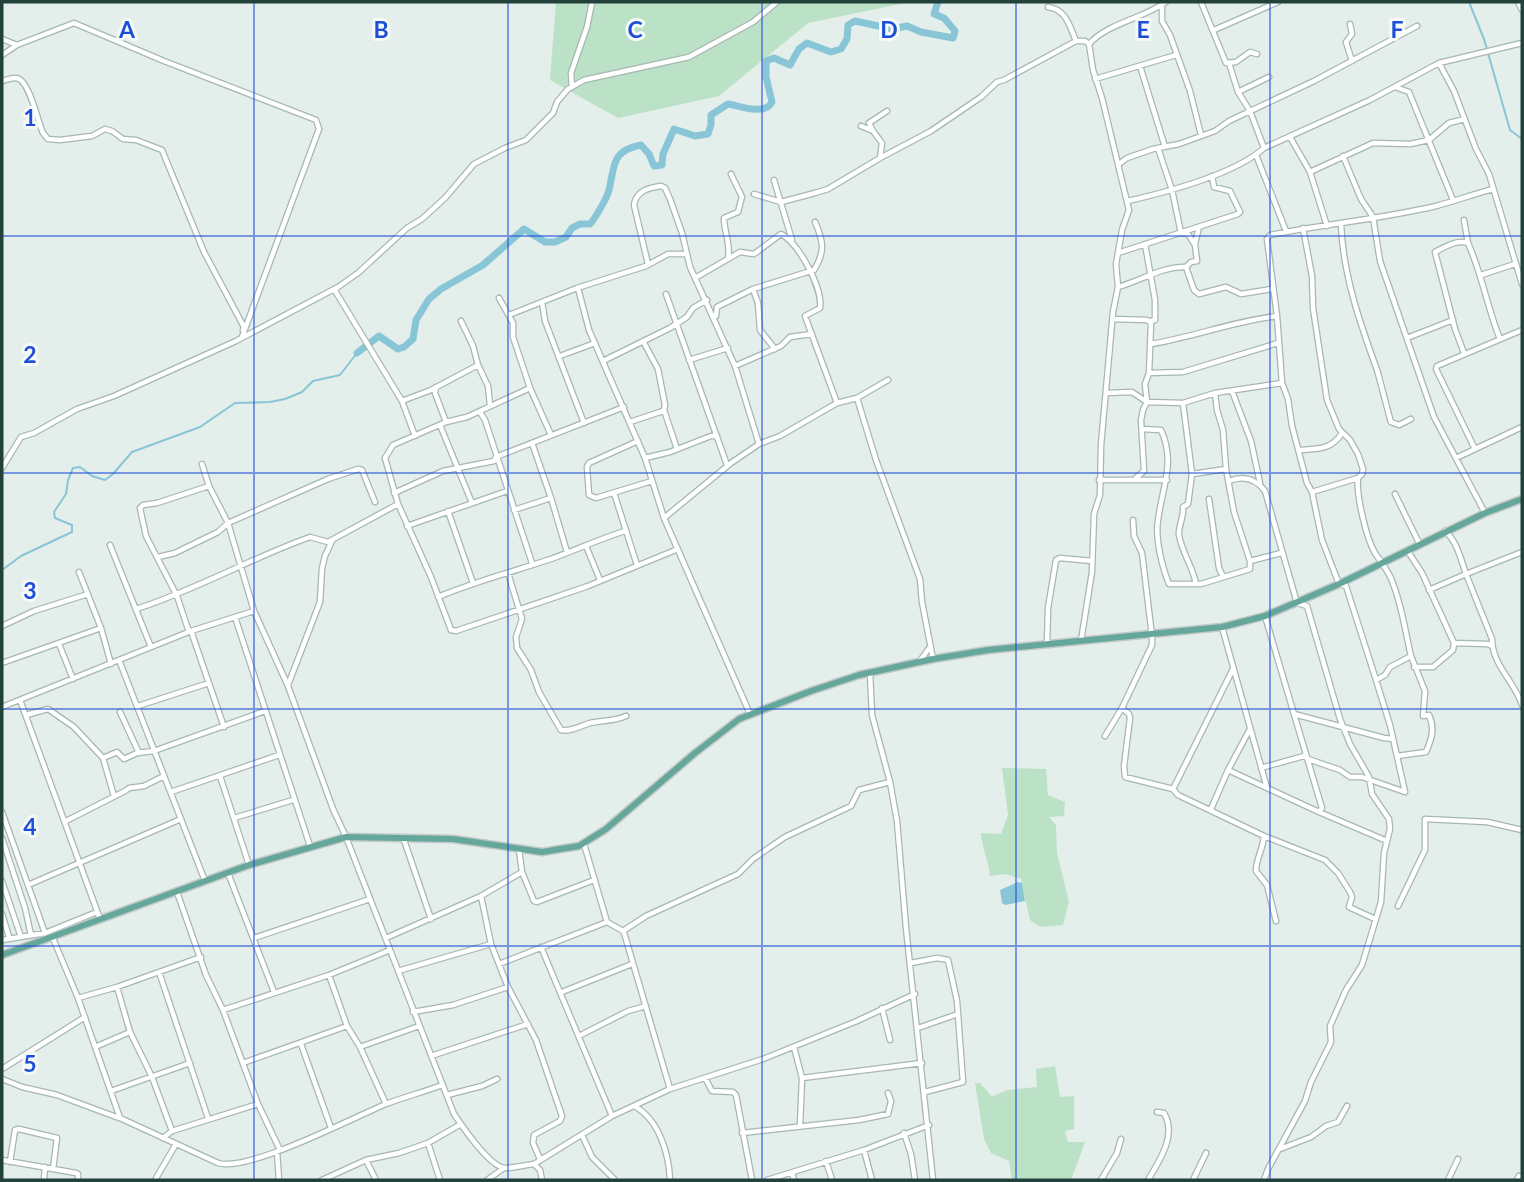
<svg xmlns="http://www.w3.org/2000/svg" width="1524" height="1182" viewBox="0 0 1524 1182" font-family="Lato,sans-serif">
  <rect width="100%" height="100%" fill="#e4eeea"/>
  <path fill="#bbe1c7" d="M556,2H910L808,23L719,96L618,118L550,80Z
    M1002,768L1046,769L1048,795L1065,802L1064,816L1049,817L1056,825L1057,853L1069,902L1063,925L1040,927L1030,920L1021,879L1006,874L990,876C989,861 982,849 981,833L1001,834L1008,815Z
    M1055,1066L1060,1097L1074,1096V1129L1065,1131L1068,1142H1085L1071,1180H1012L1009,1161L991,1153L984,1139L975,1083H980L992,1097L1007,1090L1037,1087L1036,1069Z"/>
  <path fill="#88c6d7" d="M1018,882L1022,883L1025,901L1005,905L1002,903L1000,890Z"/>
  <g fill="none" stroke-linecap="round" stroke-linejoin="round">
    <path stroke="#88c6d7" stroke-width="2" d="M1469,2L1484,39L1510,130L1522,139
      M2,570L21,556L72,532V525L55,518L54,512L66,494L68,480L73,468L80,467L92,476L105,480L113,474L132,452L200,427L235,403L270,402L285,399L302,392L313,381L340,375L357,353"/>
    <path stroke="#88c6d7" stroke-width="7" d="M357,353L379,336L398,349L404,347L413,339L416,320L429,299L441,289L483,265L524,229L545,242H555L566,237L572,228L580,224H590C596,217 607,198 609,190C615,165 611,151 641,145L649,154L654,166L662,165L663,154L674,129L695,136L708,134L711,125V115L728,104C741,106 765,116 772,102L766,77V61L774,58L790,65L799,49L807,43L831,52L841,49L847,39L848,25L855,21L892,29L907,26L921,32L953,38L955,31L944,18L934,14L938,2"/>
    <g stroke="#a6b7b2" stroke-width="7">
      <path id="minor" d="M1201,2L1226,63L1236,62L1250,52L1257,54
        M1518,2L1522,10
        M1162,5V21L1170,35L1190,91L1201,135
        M1048,7C1066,9 1070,27 1076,41
        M1350,24L1352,34L1346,42L1352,61
        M1214,30L1278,2
        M2,39L17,45
        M1089,44C1108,23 1142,19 1166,2
        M2,55L17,45L74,23L164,61L316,120L319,129L242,337
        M1229,63L1238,92L1250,111L1264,148
        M1439,63L1454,91L1476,149L1489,174L1522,284
        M1140,66L1165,147
        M1095,79L1176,55
        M2,81C7,80 14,76 19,79C30,84 38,122 43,133L48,139L60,140L92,136L105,129L112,131L123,139L136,140L162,150L204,252L244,327L243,330
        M572,87L571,73L587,27L592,2
        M1395,87L1409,92L1453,200
        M1238,92L1269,77
        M861,126L873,131L882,143L880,158L931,131L981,97L997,82L1004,80L1076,41H1085L1089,44L1093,70L1102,98L1129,210L1122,230L1116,264L1118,287L1113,312L1101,445L1100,495L1094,514L1092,572L1081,641
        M873,131L869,123L887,111
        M1290,137L1310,172L1327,226
        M1158,148L1172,190L1181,233L1188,234L1195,245L1197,261L1191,262L1186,267
        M1256,155L1286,231
        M1343,156L1361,199L1373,217L1380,261L1434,417L1485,513
        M1119,164L1127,158L1153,149L1179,144L1215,131L1229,121L1314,81L1417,26
        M1310,172L1373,143L1410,144L1429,140L1449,123L1465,119
        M774,180L792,240
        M754,194L781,202L815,193L828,189L880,158
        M1128,201C1167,192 1235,174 1264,148L1370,100L1439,63L1522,43
        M1464,220L1468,243
        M1341,224C1343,275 1360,323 1377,370C1382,387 1386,405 1391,422L1399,425L1411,419
        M1303,228L1312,276L1313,308L1327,400L1339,429L1350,440L1358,454L1363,469L1362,474L1358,478C1356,494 1366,538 1375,553C1381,562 1388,570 1392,581C1402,605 1405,631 1411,656L1390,667L1385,675L1376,680L1346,586L1339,584L1322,540L1312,492L1307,483L1292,426L1288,399L1282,383L1277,316L1267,239L1270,235C1325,224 1381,219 1436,206C1455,201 1474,194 1493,189
        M1145,244L1155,300V320L1151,321
        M1195,244L1199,227
        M1118,253L1238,214L1240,212L1230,191L1214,187L1212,176
        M728,258C731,244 724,232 724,218L738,212L742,197L731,174
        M648,264L634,205C636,191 648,188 661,186L665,188L670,199L682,233L690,267L735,366L759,444
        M1481,275L1515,264
        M695,278L740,252L754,254L781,234C799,243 823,289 820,308L805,316L837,403
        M1118,287C1140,281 1163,266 1186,267L1194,290L1199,294L1226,287L1241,294L1272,289
        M578,288L589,330L645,458L664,518L750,714
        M334,289L402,401L415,436
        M753,289L758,303L760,330L775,349
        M666,294L727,465
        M499,298L513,323V337L530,388L551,435
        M542,302L545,321L584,423
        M509,315L577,288L646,266L668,254H686
        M716,316L717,307L753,289L814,270C825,252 824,242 815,222
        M1113,319L1147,320L1151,323L1149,373L1145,384L1147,402L1143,410L1141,420L1144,471L1136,478
        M461,321L473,346L478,365L488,386L490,405
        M1407,338L1453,320
        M1151,344C1194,337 1234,321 1277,316
        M1464,353L1455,329L1435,252C1445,247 1457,239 1468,243C1482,274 1487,307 1500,339
        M560,356L595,343
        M689,360L728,348
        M603,361L670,328L687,317L693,308L707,300
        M735,366L781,346L790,337L812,334
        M1149,373L1183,372L1278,343
        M436,387L435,393L446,422
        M530,388L467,417L446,422L393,445L385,458L398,504L431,577L451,630L456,631L588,586L678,549
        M1232,391L1251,441L1260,483
        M1106,393L1132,392L1147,402L1183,403L1215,393L1282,383
        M1215,393L1217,410L1223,430L1226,469L1234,512L1250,561
        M857,398L888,380
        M402,401L431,390L478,365
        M1183,403L1192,474L1188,504L1183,507C1184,518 1178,526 1179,535C1182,553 1193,567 1196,584
        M664,410L677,449
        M480,412L485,420L532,563
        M630,422L660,412L664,410L665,405L658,369L643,341
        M440,425L472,503
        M1142,429L1161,430C1176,462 1162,488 1158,520C1155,538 1162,567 1169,584H1201L1250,569V561L1281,553
        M638,441L589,463L587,467L589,495L596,498L652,481
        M532,443L551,498
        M1475,449L1436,369L1437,366L1522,330
        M1299,450C1316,449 1332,450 1342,433
        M645,458L670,452L711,436H717
        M1456,458L1522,427
        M202,464L209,486L228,523L254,611L288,686L333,809L346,837L454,1114C462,1126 490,1167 505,1168C514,1168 525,1165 534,1164L540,1170L542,1180
        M2,468L21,437L34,433L77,409L114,396L236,341L338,287L358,273L407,228L422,219L445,198L474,164L505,148L526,140L553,113L557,102L568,89L584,80L689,57L753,22L777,2
        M1192,474L1226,469
        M1099,480H1167
        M1229,481C1244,475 1256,479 1265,491L1297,603L1307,606L1340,719L1350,744L1369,777L1372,794L1389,819L1390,829L1384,853L1381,902L1362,965L1346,990L1330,1026L1331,1042L1311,1082L1305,1101L1268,1169L1264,1180
        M209,486L157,503L143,505L140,508L146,536L177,596L188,629L191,631L224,727
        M1312,492L1358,478
        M394,493L443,471L494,461L496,457L624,407
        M614,493L637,565
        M1395,494L1419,543
        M1209,499L1219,568L1223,577
        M514,510L551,498L567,552
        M448,511L473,583
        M664,518L731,463L759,444L780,436L837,403L857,398L876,460L920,579L922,602L933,659
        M1133,520L1134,536L1142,553L1152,636V645L1122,708L1129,714L1130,718L1124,766L1125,777L1173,789L1178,795L1264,836L1325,860L1338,873L1350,892L1352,897L1349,907L1375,919
        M407,526L507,491
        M110,545L151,647
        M586,546L600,580
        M1407,550L1422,573L1454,643L1453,650L1433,667H1414
        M1522,552L1466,574L1492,639C1492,665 1515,682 1522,705
        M158,557L175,553L218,532L228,523L328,479L358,469L362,470L375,502
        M79,572L101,628L111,664
        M508,573L522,619L516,637L517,648L531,670L539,692L561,730C571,732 580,726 590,723C603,720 612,722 626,716
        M1429,590L1466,574C1461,560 1457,541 1445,531
        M438,597C474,582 511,572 548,560C574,551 599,539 625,531
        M136,609C196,590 251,558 310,537L328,542L398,504
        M1265,616L1294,714L1384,738L1393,739
        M235,617L310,846
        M2,626L34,611L88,594
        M1222,627L1267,788L1319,812L1322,808L1294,714
        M1454,643L1488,644L1492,646
        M59,644L73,679
        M1047,644L1048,608L1056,560L1060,558L1092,561
        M119,660L205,881
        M919,662L930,647
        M2,663L101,628
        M870,673L872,715L890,782L897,821L906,928L933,1180
        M288,685L320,602L322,568L325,556L332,541
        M20,700L100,919
        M138,706L209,683
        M2,707L191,631L254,611
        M120,712L139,753
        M26,715L48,709L74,727L103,758L114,796
        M1250,729L1228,770L1267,788
        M1105,736L1122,708
        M1397,756L1426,752C1432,738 1435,729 1429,715L1423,716L1425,691L1411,656
        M103,758L117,752L124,759L137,753L154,751L265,711
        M1261,768L1304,756L1308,759L1340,770L1350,777H1362L1405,792L1390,725L1376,680
        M220,776L249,865
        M1173,789L1233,669
        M171,792L279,755
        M1211,809L1228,770
        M2,812L45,933
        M1319,812L1387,841
        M234,818L293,800
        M66,821L125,791L129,788L144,786L164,776
        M1264,836C1263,849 1256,859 1256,871L1267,885L1276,921
        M403,837L431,919
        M2,838L25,908L31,935
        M584,844L607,922L623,931L625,936L670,1089
        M519,850L522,872L534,901L537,902L594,880
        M228,873L274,992
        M2,881L21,937
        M28,885L181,819
        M177,892L206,975L223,1010L258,1104L280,1150
        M481,896L491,944L508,987L536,1040L562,1116L560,1121L534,1135L533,1143L540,1159
        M1398,906L1425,850V819L1487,822L1522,830
        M2,914L9,937
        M623,931L646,916L738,874L753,859L785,837L851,806L859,790L890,782
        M52,936L78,998L120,1118L218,1163C249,1172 352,1118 386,1104C404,1097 424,1092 442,1085
        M254,938L370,899
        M386,938L481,896L522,872
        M2,940L45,933L97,912
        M541,947L612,1116
        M911,963L937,958L948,960L957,1001L963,1082L925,1092
        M499,964L607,922
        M398,971L491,944
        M159,972L208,1118
        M329,975L347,1026L360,1047L386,1104
        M117,987L130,1032L152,1077L172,1131
        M562,992L632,964
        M78,998L117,987L201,957
        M882,1008L890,1040
        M223,1010L329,975L390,950
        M413,1012L453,1005L508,987
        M918,1028L958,1014
        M579,1036L628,1011L646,1006
        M301,1044L331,1128
        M95,1047L130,1032
        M360,1047L419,1026
        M794,1047L802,1078L800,1125
        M431,1056L528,1024
        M243,1063L347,1026
        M2,1069L85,1017
        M705,1078L712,1091L733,1092L736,1095L752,1180
        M802,1078L922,1063
        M2,1079L22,1087L57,1095L119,1118
        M111,1091L190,1063
        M447,1095L482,1086L497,1079
        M634,1106C659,1119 669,1154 670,1180
        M742,1133L859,1120L888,1114L891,1101L888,1093
        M904,1133L911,1154L915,1180
        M582,1135L592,1157L615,1180
        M163,1138L172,1131L258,1104
        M428,1143L440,1180
        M1280,1149L1311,1137L1326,1126L1338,1122L1347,1106
        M864,1150L872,1180
        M277,1152L279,1180
        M2,1160L76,1173L78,1174V1180
        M366,1160L376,1180
        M826,1161L832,1180
        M10,1162L15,1130L19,1129L57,1138L53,1169
        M534,1164L612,1116L670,1089L763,1059L857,1021L915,994
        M792,1173L794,1180
        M44,1180L45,1167
        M155,1180L176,1144
        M322,1180L366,1160L399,1153L428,1143L461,1124
        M487,1180L504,1168
        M767,1180L864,1150L929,1125
        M1101,1180L1117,1153L1121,1139
        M1148,1180C1160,1160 1177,1135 1164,1113L1157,1112
        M1193,1180L1206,1153
        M1448,1180L1458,1159
        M1517,1180L1519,1176"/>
    </g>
    <g stroke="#c1cac8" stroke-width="9">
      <path id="major" d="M2,955L249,865L346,837L453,839L542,852L579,846L606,829L695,753L739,719L811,691L859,675L933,659L988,650L1222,627L1265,616L1339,584L1485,513L1522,499"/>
    </g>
    <use href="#minor" stroke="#fff" stroke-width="4.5"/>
    <use href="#major" stroke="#65a79a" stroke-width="6"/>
  </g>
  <path fill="none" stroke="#1d4ed8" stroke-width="2" stroke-opacity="0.55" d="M254,2V1180M508,2V1180M762,2V1180M1016,2V1180M1270,2V1180M2,236H1522M2,473H1522M2,709H1522M2,946H1522"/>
  <g font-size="23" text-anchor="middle" font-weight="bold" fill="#1d4ed8" stroke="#f5faf8" stroke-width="6" stroke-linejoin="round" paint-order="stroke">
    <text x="127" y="38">A</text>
    <text x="381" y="38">B</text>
    <text x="635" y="38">C</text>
    <text x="889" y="38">D</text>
    <text x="1143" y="38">E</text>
    <text x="1397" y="38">F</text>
    <text x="30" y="126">1</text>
    <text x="30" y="363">2</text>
    <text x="30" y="599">3</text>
    <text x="30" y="835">4</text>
    <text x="30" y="1072">5</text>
  </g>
  <rect width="1524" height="1182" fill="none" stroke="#22413b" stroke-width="7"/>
</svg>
